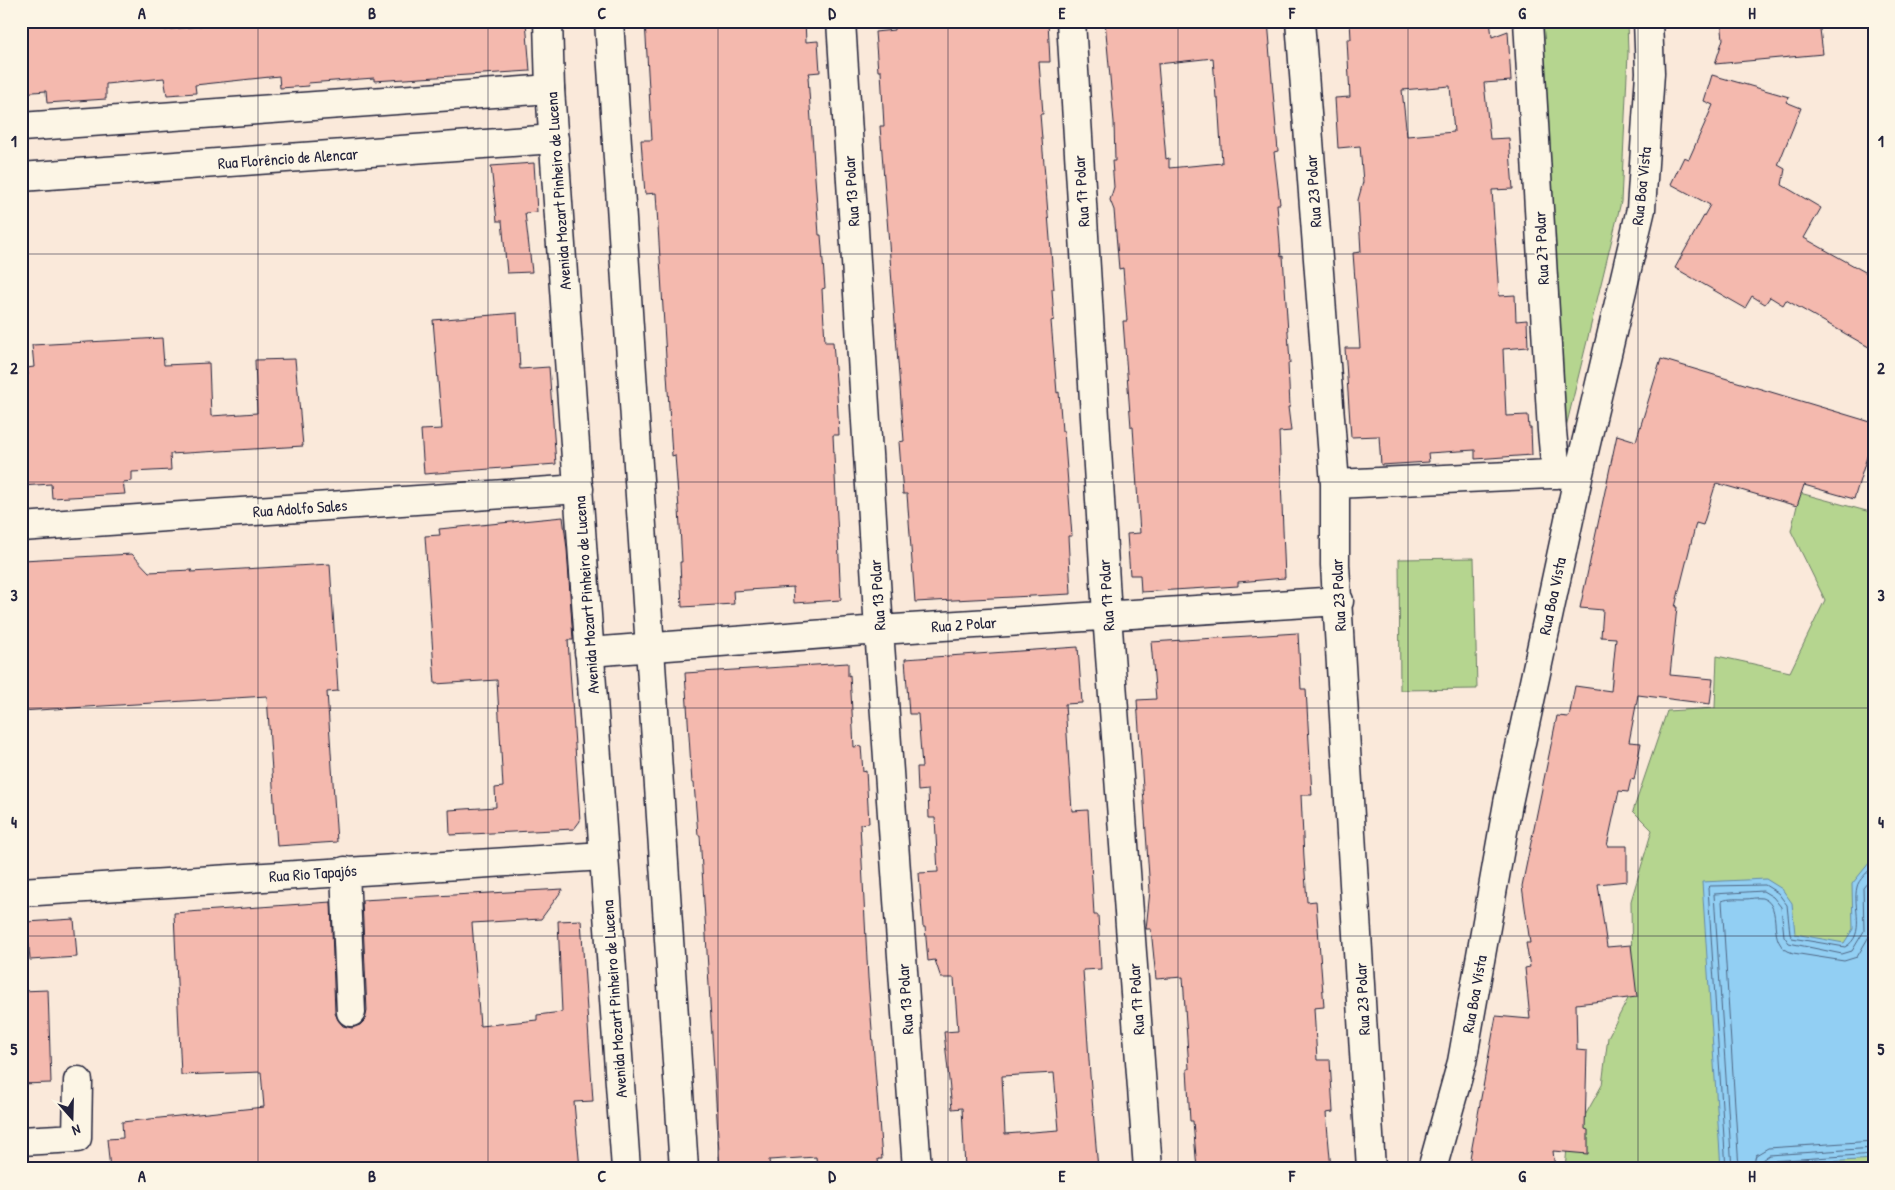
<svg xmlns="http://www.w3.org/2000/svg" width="1895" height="1190" viewBox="0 0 1895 1190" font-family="'Patrick Hand',sans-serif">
  <rect width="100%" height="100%" fill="#fae9da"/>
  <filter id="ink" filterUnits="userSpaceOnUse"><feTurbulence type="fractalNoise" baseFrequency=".02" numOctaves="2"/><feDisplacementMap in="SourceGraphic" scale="10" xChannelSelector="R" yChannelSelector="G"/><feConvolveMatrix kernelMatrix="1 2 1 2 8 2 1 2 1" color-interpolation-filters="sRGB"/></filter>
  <g filter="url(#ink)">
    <path fill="#b5d58f" stroke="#6c7c65" d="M1539,21H1627L1628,53L1621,202L1566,427L1556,339Z
      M1800,493L1874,513V1169H1565L1567,1148L1602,1085L1608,1037L1632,991L1631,901L1652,830L1633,811L1667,711L1715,708L1717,656L1790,672L1825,600L1791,531Z
      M1474,558L1477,689L1400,690L1399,559Z"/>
    <path fill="#92cff3" stroke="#658aa9" d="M1874,857V1159L1721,1169L1702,882L1766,879L1782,889L1792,903L1795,934L1844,943L1853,929L1852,884Z"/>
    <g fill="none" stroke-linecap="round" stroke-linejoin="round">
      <path stroke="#4f6785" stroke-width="1" d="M1726,1169L1708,888L1710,886L1765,885L1778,893L1787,905L1790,934L1792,938L1845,947C1867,935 1852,906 1857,887C1858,880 1869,871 1874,865
        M1732,1169L1714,894L1763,891L1773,897L1781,907L1784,936L1789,943L1842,954L1852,951L1864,931L1863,888L1874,875
        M1739,1169L1722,901C1729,898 1738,899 1746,899C1750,899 1757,897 1762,898C1786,906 1763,944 1793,953L1844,961L1857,957L1871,933V891L1874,887
        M1752,1169L1756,1155L1768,1148L1874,1141
        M1760,1169L1762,1160L1769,1155L1874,1148
        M1766,1169L1767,1164L1771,1161L1874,1154"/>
    </g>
    <path fill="#f4b9ae" stroke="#22223b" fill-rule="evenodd" d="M40,21H164L165,30L215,24V21H526L530,71L374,81V78L308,83L309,86L280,88L279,76L195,85L196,93L167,95L164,78L106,84V99L47,103L46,91L21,93V24Z
      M645,21H805L806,42L818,41L820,72L809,73L810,76L808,77L819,235H821L825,288L822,289L825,342H833L837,394L839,435H833L841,600L794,603L793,587L733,591L734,604L682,607L680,562H682L679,509L675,455L672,456L656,193L645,194L641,140H652Z
      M929,21H1048L1050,62H1039L1043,114H1040L1054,289H1052L1054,320L1051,321L1057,393L1059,392L1062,431H1064L1072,536H1068L1071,594L915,602L907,494H903L899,442L904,441L880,126H884L881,71H878L875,32L894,30V25L929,24Z
      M1105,21H1268L1270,45H1269L1278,151L1274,152L1280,204H1277L1281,257L1283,256L1290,363H1288L1290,407H1288L1291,431L1279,432L1285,578L1238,582V586L1141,592L1140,575H1130L1127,534L1140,533L1133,427H1131L1123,321H1127L1123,268L1119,269L1114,210L1110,200L1114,187L1112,161H1115L1114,122ZM1213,58L1216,98H1218L1222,163L1169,168V158L1166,159L1158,64Z
      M1350,21H1490L1492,37L1508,31L1511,81L1484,83L1490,139L1509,138L1513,189L1492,190L1499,296L1515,295L1516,321L1527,320L1528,347L1503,349L1506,416L1528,415L1529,428H1531L1532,455L1475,459V450L1428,453L1429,462L1381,465L1379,436L1351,437L1345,348H1360L1353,253L1361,252L1358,200L1363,182L1360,146L1338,148L1335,98L1350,97L1347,39H1351ZM1450,86L1454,132L1407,136L1402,90Z
      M1721,21H1819L1823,54L1715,64L1723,39Z
      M1712,75L1789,97L1786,102L1801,108L1778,165L1785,169L1782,185L1821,208L1804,238L1874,277V350L1786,300L1783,305L1770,297L1765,304L1752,296L1745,308L1675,268L1710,205L1671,184L1684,157L1689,159L1713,105L1704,101Z
      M534,163L537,212L525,213L532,272L507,273L502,221H497L491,166Z
      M517,313L520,369L549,367L556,464L424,474L421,430L442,429L433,320Z
      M162,338L164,365L209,363L211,416L257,413L255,360L295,359L303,446L170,454L171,470L132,472V481L123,482L125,494L52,498L51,484L21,486V376L28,375L27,368L34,367L32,345Z
      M1661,359L1874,423V434L1854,499L1804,485L1797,506L1716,483L1703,525L1696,523L1675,607H1677L1670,675L1713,679L1710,704L1638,695L1629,742L1641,743L1634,780L1631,779L1628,792L1619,791L1607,846H1627V881L1598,884L1607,947L1631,945L1637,997L1576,1004L1577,1050L1587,1051L1585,1129L1588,1130V1154L1553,1151L1555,1169H1468L1496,1016L1530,1019L1525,968L1530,967L1526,943H1530L1522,886L1557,716L1569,717L1575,686L1611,691L1616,638L1601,637L1603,610L1580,608L1617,435L1636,441Z
      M563,517L567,549L573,640H568L580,821L574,829L450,835L449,810L496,807L495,788L503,787L497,680L435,684L425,536L440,535L439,529Z
      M132,554L149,572L192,570L191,572L330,564L338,691L327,692L337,842L277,846L267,696L21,711V580H25L23,560Z
      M1298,633L1301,689H1306L1312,795H1301L1304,858L1307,902L1316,901L1324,1007L1314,1008L1317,1060H1330L1333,1112L1326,1113L1331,1169H1197L1193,1121H1190L1187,1069H1189L1183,977L1156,979L1151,929H1146L1150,891L1137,700L1156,699L1151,642Z
      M1078,647L1082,703L1065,704L1072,811L1088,810L1094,915H1098L1101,969L1083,970L1090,1075L1098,1169H965L962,1108L952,1109L944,1032L958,1031L954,978H941L935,960L928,961L925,927H923L919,873L938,872L935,818H929L928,790L918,791L917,767H922L918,714H909L905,659ZM1054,1073L1059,1130L1005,1134L1002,1076Z
      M848,663V676L850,675L854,747L861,746L863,772L866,771L869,823L860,824L868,978L882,1159H878L879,1169H817L816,1157L769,1160L770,1169H720L700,835H698L694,783H692L685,673Z
      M563,889L541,919L472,923L480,1026L537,1020V1015L562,1012L558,921L581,920L593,1101L574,1102L580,1169H110L107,1139L123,1138L122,1122L264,1107L261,1072L181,1075L174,913L331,902L335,1013L338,1020L343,1026L352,1028L360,1025L365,1020L367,1011L362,900Z
      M74,919L77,957L30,960L27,922Z
      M48,990L51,1083L21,1084V991Z"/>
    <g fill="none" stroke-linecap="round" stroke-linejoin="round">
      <g stroke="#22223b" stroke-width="31">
        <path id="minor" d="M841,21L879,630L917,1169
          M1071,21L1107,615L1148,1169
          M1300,21L1335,484V565L1371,1169
          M1528,21L1552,431L1556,474
          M21,127L550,89
          M21,177L554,139
          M1335,484L1573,473
          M21,527L579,489
          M589,652L879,630L1339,601
          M345,871L351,1012
          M21,892L604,856
          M21,1141L77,1138L78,1081
          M1432,1169L1462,1062L1508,803L1579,473L1641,209L1650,73L1648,21"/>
      </g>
      <g stroke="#22223b" stroke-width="31">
        <path id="major" d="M548,21L550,89L626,1169
          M609,21L684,1169"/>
      </g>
      <use href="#minor" stroke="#fcf5e5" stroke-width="28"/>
      <use href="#major" stroke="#fcf5e5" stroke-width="28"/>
    </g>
  </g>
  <path fill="none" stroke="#22223b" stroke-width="1" stroke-opacity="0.55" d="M258,21V1169M488,21V1169M718,21V1169M948,21V1169M1178,21V1169M1408,21V1169M1638,21V1169M21,254H1874M21,482H1874M21,708H1874M21,936H1874"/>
  <g text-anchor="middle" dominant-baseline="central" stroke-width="4.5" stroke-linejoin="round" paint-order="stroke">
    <g font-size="16" fill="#22223b" stroke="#fcf5e5">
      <text transform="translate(288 158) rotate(-4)">Rua Florêncio de Alencar</text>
      <text transform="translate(1641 186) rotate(-84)">Rua Boa Vista</text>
      <text transform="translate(558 191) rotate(-94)">Avenida Mozart Pinheiro de Lucena</text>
      <text transform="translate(851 191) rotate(-94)">Rua 13 Polar</text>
      <text transform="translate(1081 191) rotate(-94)">Rua 17 Polar</text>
      <text transform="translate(1313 191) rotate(-94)">Rua 23 Polar</text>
      <text transform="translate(1541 248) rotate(-93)">Rua 27 Polar</text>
      <text transform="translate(300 508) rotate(-4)">Rua Adolfo Sales</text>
      <text transform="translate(586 595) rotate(-94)">Avenida Mozart Pinheiro de Lucena</text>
      <text transform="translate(877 595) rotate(-94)">Rua 13 Polar</text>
      <text transform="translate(1106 595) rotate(-94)">Rua 17 Polar</text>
      <text transform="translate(1338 595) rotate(-93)">Rua 23 Polar</text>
      <text transform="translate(1552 596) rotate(-78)">Rua Boa Vista</text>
      <text transform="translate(964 624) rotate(-4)">Rua 2 Polar</text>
      <text transform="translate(313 873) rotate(-4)">Rua Rio Tapajós</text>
      <text transform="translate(1474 994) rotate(-80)">Rua Boa Vista</text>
      <text transform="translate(614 999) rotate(-94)">Avenida Mozart Pinheiro de Lucena</text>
      <text transform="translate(905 999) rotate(-94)">Rua 13 Polar</text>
      <text transform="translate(1136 999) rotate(-94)">Rua 17 Polar</text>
      <text transform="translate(1362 999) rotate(-93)">Rua 23 Polar</text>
    </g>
  </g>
  <rect width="1895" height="1190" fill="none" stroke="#fcf5e5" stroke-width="55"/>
  <g transform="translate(72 1118) rotate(160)" stroke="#fcf5e5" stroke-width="4" paint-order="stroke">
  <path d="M0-4L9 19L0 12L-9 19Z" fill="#22223b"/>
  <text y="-8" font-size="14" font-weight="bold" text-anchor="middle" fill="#22223b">N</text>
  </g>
  <rect x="28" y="28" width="1840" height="1134" fill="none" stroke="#22223b" stroke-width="2"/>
  <g font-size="16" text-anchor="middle" font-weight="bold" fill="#22223b">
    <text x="142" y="19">A</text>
    <text x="372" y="19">B</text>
    <text x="602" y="19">C</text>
    <text x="832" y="19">D</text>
    <text x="1062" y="19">E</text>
    <text x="1292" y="19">F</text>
    <text x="1522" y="19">G</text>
    <text x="1752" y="19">H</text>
    <text x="14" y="147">1</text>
    <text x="1881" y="147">1</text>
    <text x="14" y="374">2</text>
    <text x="1881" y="374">2</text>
    <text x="14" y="601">3</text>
    <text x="1881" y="601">3</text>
    <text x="14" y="828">4</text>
    <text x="1881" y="828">4</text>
    <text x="14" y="1055">5</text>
    <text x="1881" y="1055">5</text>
    <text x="142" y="1182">A</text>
    <text x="372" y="1182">B</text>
    <text x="602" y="1182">C</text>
    <text x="832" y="1182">D</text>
    <text x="1062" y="1182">E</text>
    <text x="1292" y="1182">F</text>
    <text x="1522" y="1182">G</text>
    <text x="1752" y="1182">H</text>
  </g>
</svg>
